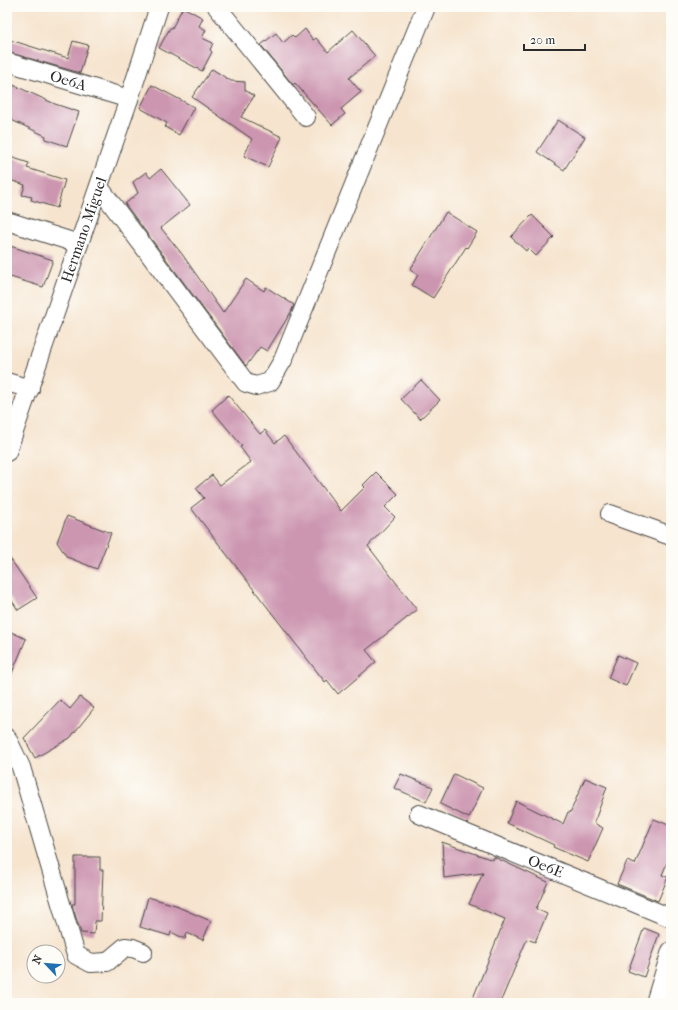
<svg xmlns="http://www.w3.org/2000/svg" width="678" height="1010" viewBox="0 0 678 1010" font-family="'IM FELL French Canon',serif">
  <rect width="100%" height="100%" fill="#fdfcf7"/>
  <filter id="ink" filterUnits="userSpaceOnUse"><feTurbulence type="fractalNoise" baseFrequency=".025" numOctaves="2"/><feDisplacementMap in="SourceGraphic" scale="8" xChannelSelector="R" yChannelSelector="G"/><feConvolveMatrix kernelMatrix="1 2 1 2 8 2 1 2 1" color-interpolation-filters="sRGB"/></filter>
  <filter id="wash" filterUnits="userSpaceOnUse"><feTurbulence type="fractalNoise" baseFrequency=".012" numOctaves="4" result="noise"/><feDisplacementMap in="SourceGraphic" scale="16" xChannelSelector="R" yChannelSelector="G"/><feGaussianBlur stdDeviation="0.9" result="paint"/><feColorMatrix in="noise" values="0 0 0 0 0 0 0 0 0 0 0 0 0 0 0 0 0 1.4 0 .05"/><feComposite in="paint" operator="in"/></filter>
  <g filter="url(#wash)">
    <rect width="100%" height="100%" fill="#f6e4ce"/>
    <g id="blocks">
      <path fill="#cc95b0" d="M183,7L203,18L199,26L206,30L202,38L213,43L210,50L212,52L202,71L159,48L170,28H172Z
        M305,29L313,40L316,38L328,52L353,30L375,56L349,78L361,92L341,109L345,114L332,125L295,83L293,85L261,45L276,33L283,43L292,35L295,38Z
        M7,39L68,58L73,41L88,45L80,73L7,52Z
        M212,69L231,81L245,82V90L254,96L241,117L282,137L268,167L244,156L252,139L192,97Z
        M11,84L55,104L79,112L67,146L45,139L46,136L7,118V94Z
        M152,85L194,107L179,135L165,127L167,123L140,108Z
        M558,120L585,137L564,170L537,152Z
        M7,156L29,163L27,168L65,180L57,208L31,200L32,197L22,195L25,185L7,179Z
        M161,169L190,205L161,228L182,254L223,313L246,279L264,291L266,287L294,305L291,312L267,351L260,347L246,366L125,204L138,193L133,182L146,172L150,178Z
        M446,212L477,232L467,248L466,247L433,298L412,285L418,275L410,270Z
        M532,215L554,237L536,256L528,248L526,251L511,237Z
        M7,245L53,260L43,287L7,276Z
        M421,380L440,400L420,419L401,399Z
        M228,395L260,434L265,430L275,443L284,436L341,511L365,487L363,485L376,472L398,494L385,507L395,517L368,546L417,610L366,650L376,662L338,694L327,680L325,682L191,508L204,498L196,488L212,475L220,485L251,462L240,447L242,446L212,410Z
        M67,516L111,533L97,569L67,557L57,542Z
        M7,554L37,598L18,610L7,593Z
        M7,630L26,639L8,683H7Z
        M618,655L636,663L626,686L608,678Z
        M80,697L94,708L70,738L35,758L24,738L60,700L70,709Z
        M401,774L433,787L426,802L394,788Z
        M454,774L483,788L469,818L440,804Z
        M585,778L607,787L594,823L603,828L588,862L553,847L554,845L507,823L516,801L563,824L568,812L570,813Z
        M654,819L671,826V853L662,875L668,877L658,901L617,884L627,861L635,864Z
        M442,842L493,860L494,857L548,882L536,909L547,914L535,942L527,939L500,1003H471L505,919L469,904L483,873L444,878Z
        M75,857H100V870H103L101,921H95L94,934L81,933L72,905V904H75Z
        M148,897L179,906L178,907L211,921L203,940L187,933L185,939L171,932L170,936L140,927Z
        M644,928L659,934L644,977L628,971Z"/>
    </g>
  </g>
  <g filter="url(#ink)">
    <use href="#blocks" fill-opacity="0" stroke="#494743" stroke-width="1"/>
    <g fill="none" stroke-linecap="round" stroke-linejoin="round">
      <g stroke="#494743" stroke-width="20">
        <g id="street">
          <path d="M217,7L306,117"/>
          <path id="s1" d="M7,62L129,99"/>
          <path d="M99,187L246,383L256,386L270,382L283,360L426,7"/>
          <path d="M7,221L79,244"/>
          <path d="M7,382L30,389"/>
          <path id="s2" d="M7,452L129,99L159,7"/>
          <path d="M610,514L671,536"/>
          <path d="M7,738L21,767L76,955L91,963L107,962L125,947L133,948L143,952"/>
          <path id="s3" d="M419,814L671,918"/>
          <path d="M655,1003L671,951"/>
        </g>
      </g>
      <use href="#street" stroke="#fff" stroke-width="18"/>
    </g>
  </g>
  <g text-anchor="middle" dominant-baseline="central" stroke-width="3" stroke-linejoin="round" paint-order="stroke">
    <g font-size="15" fill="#2b2b2b" stroke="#fdfcf7">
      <text stroke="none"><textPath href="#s1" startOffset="64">Oe6A</textPath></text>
      <text stroke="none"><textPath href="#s2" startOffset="235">Hermano Miguel</textPath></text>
      <text stroke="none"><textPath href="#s3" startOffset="137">Oe6E</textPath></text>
    </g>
  </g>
  <rect width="678" height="1010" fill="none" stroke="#fdfcf7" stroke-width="24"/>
  <g transform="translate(46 964) rotate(296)"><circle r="19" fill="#fdfcf7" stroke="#a9a8a5"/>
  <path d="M0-3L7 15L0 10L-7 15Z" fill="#1f6fb2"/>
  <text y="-6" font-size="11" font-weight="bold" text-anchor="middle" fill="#2b2b2b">N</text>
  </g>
  <path d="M524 44v6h61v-6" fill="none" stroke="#2b2b2b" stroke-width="2"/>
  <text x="530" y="44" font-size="12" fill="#2b2b2b" stroke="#fdfcf7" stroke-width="3" paint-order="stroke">20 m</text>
</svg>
